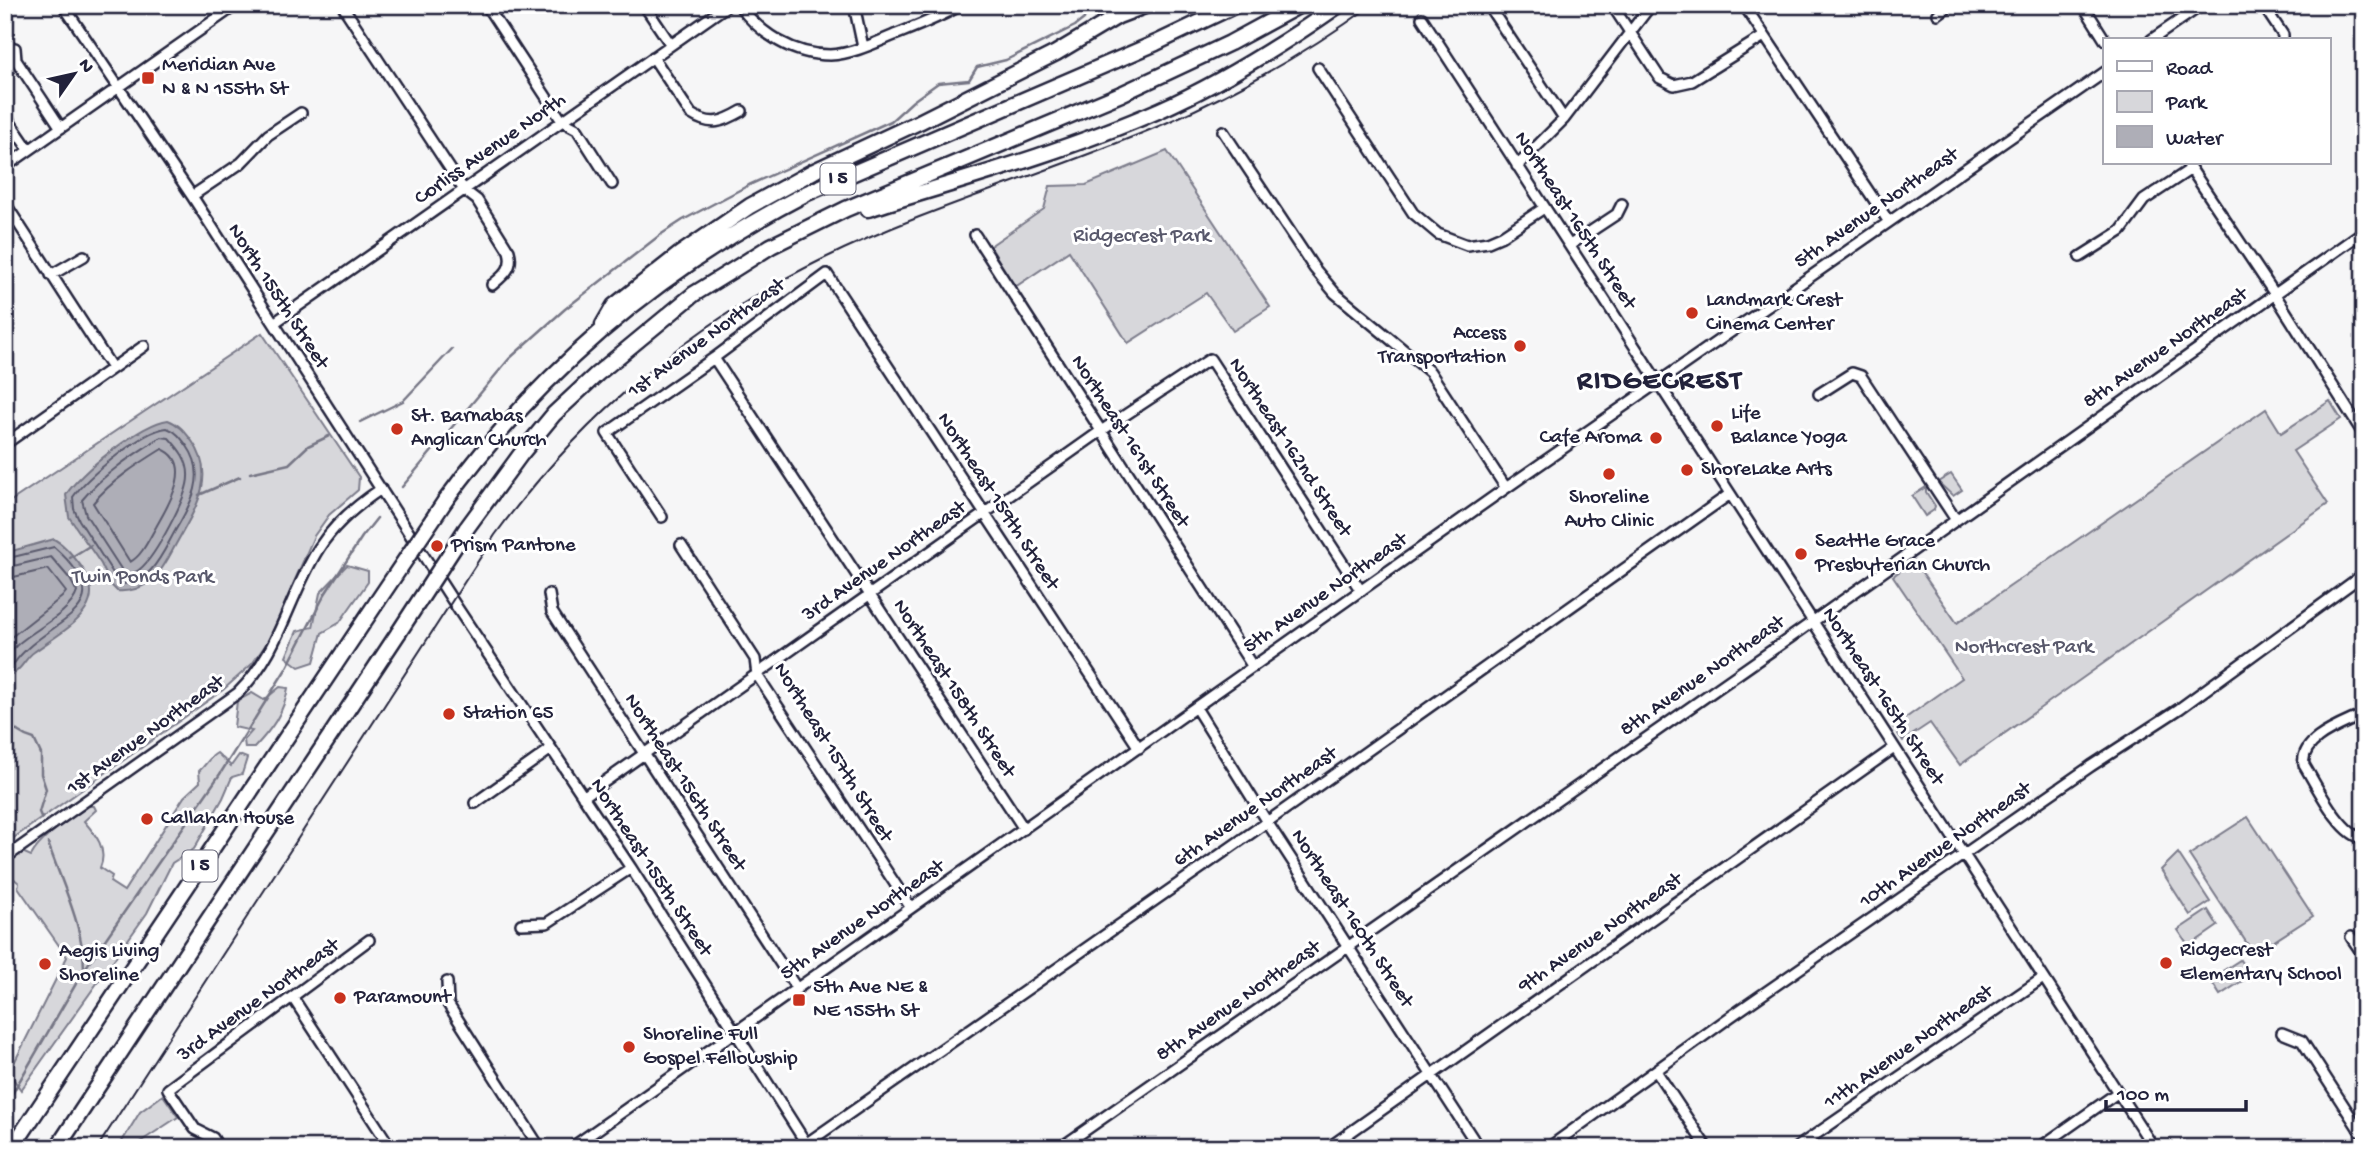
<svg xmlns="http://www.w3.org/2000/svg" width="2369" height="1153" viewBox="0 0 2369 1153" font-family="'Gochi Hand',sans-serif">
  <rect width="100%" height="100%" fill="#f6f6f7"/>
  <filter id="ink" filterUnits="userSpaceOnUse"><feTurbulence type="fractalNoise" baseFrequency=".0143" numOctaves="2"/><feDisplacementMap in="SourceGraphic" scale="14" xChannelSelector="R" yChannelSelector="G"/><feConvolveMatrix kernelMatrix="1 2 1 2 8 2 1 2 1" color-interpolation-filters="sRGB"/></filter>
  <g filter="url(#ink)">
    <path fill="#d7d7db" stroke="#7c7c8b" stroke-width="2" d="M1167,151L1270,307L1233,331L1206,293L1128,343L1069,251L1015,287L990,246L1044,209L1050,186L1086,185Z
      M262,333L359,477L358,490L329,515L314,536L269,640L252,664L223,690L5,844V505Z
      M2330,401L2341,419L2293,451L2328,504L1960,765L1930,723L1903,741L1893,727L1962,678L1893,576L1914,561L1957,623L2266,409L2281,433Z
      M1951,474L1962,490L1953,496L1938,482Z
      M1926,487V492L1935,506L1934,510L1925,516L1912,496Z
      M347,565L368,571V582L339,623L322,633L314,662L299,667L286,657L297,631L313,627L320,593Z
      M280,687L288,688C284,713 271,730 254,748H245L244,740L252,731L234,727L237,701L252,693L264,700Z
      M217,753L231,766L239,755L247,758L242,774L232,777L223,798L194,849L172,863L147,913L21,1090L9,1073L67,957L18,887L19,883L5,871V863L20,851L31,856C40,838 71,818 87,806H94L96,810L84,821C96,835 108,849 100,868L112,876L110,882L124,891L184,797L200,782L199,771C207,764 208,758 217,753Z
      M2248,817L2313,916L2254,954L2189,855Z
      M2178,853L2210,902L2190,915L2161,870Z
      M2208,910L2218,926L2189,946L2178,930Z
      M2240,960L2250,976L2220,995L2210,979Z
      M163,1095L178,1117L137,1144L139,1148H118L140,1112Z"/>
    <path fill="#aeaeb7" stroke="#767685" stroke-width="2" d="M168,420C179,424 185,432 192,441C218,477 194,511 176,544C169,557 160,575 148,583C139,589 128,592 117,591L111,585L101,564L69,517L66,495C78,473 143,423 168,420Z
      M54,539C65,545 73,556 81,566C112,608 65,629 34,652C25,658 22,670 12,674L5,670V553Z"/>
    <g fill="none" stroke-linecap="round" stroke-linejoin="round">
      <path stroke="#5a5a6d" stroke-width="2" d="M167,428C176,431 181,438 187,446C208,475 191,504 175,531C162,554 151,584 120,584L79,520L74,509L73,497C87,477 143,430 167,428Z
        M161,437L169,438C179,449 189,461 188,477C188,496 155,557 140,569C136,573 130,574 125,575L86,515L82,500C103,474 133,455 161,437Z
        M162,449C196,463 167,507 156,527C149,539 142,556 130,562L93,503C111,481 138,464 162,449Z
        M5,559L54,547C129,613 45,617 13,665H5
        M5,568L51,557L70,579L77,592C71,613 33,630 17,645C12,649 11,654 5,657
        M5,579L48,569L66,592L62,597L5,642"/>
      <path stroke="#767685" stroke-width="2.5" d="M360,422L403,401L452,349
        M250,473L289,464L308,446L329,436
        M402,487L509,359L565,309L660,235L683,220L749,185L891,121L913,101L938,83L969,80L977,67L1006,60L1075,26L1084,19L1085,10
        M199,495L240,477
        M70,558L91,545
        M5,720C14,729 22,736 34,739L41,754V774L46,789L39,812L42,819
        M84,970L220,774L286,669L325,594L362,537L377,518
        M5,1106L84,970C84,927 62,884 48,843"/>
      <g stroke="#22223b" stroke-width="14">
        <path id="minor" d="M63,5L192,196L458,609L631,868L809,1148
          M342,5L464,190L477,200L509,251C514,268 504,275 492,285
          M486,5L562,121L577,129L612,184
          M644,5L671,45
          M739,5C760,34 793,55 830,55C853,54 877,42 897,34C920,25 941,17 961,5
          M854,5L863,47
          M1488,5L1564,119
          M1612,5L1660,78L1674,85L1692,81L1764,36
          M1744,5L1889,222
          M2083,5L2105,40
          M2263,5L2283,35V40
          M1938,14L1950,5
          M1422,18L2154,1148
          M2151,40L2202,5
          M15,48L16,60L61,128
          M653,57L691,114C711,127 723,122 742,111
          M1318,68L1413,213L1438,234L1467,245L1488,242L1502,236L1544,208
          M5,115L29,150
          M1223,131L1314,268L1335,293L1430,372L1506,488
          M2187,163L2274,293L2364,435
          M1517,166L1564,119L1651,5
          M5,167L236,5
          M192,196L241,163L268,135L301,113
          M5,203L112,368
          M975,235L1253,667
          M1570,245L1617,214L1622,204
          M2080,257L2121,231L2144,200L2191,169
          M51,275L84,256
          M274,323L728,5
          M714,358L1024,829
          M1819,394L1852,373L1861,376L1956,520
          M5,444L144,346
          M662,517L607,433L714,358L827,274L1139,748
          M681,545L755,659L757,675L911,908
          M549,594L552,612L797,989
          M1196,708L1267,822L1479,1148
          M2364,714C2345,724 2299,738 2304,765C2316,784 2341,837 2364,838
          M583,797L1101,431L1210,359L1361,591
          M475,803L551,749
          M5,858L238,693C281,650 288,597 319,548C335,523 357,505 381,489
          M521,924L547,923L631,868
          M2351,937L2364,956
          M447,982L448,1004L540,1148
          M293,998L391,1148
          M2282,1033L2302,1041L2364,1137
          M1656,1071L1707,1148
          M219,1148L213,1138L195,1129L168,1089L369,940
          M571,1148L1506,488L2105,72
          M800,1148L1267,822L1730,494
          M1060,1148L1801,630L2364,231
          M1328,1148L1894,748
          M1548,1148L1730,1017L2091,766L2179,709L2364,574
          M1796,1148L2043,978
          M2039,1148L2117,1093"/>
      </g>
      <g stroke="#22223b" stroke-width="19">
        <path id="highway" d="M868,209C966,179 1066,151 1160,110C1223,82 1283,44 1339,5
          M603,325L614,306L680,254L750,206L814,171L919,122L1056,53L1118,16L1147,5
          M445,501C541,369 662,268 807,193L1156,43L1236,5
          M466,529L521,454L554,414L597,374L694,294L733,270L771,246L846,209L1121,94L1230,43L1300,5
          M12,1148L377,602
          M57,1148L399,632"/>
      </g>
      <use href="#minor" stroke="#fff" stroke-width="9"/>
      <use href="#highway" stroke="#fff" stroke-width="14"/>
      <path stroke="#22223b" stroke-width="2" d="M97,1148L495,535C581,418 692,323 823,259C933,205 1053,172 1166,123C1239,91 1308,52 1372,5"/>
      <g stroke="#22223b" stroke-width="19" stroke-linecap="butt">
        <path id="highway-bridge" d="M377,602L445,501
          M399,632L466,529"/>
      </g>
      <use href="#highway-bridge" stroke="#fff" stroke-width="14"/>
    </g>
  </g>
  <g fill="#c8321e" stroke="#fff" stroke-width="2.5">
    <rect x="141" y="71" width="14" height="14" rx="3.5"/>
    <circle cx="1692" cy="313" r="7"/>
    <circle cx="1520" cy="346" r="7"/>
    <circle cx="1717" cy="426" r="7"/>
    <circle cx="397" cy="429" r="7"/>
    <circle cx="1656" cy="438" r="7"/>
    <circle cx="1687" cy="470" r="7"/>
    <circle cx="1609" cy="474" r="7"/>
    <circle cx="437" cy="546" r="7"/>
    <circle cx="1801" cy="554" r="7"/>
    <circle cx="449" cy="714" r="7"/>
    <circle cx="147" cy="819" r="7"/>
    <circle cx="2166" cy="963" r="7"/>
    <circle cx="45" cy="964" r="7"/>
    <circle cx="340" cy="998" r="7"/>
    <rect x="792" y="993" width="14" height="14" rx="3.5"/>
    <circle cx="629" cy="1047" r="7"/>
  </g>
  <g text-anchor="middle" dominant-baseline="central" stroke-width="6" stroke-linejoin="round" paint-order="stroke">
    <g fill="#fff" stroke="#646476" stroke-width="2">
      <rect x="820.5" y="163.5" width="35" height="31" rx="5"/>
      <rect x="182.5" y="850.5" width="35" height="31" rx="5"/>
    </g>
    <g font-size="19" font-weight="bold" fill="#22223b">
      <text x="838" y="179">I 5</text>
      <text x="200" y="866">I 5</text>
    </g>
    <g font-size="21" fill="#22223b" stroke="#fff" text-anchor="start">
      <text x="162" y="66">Meridian Ave<tspan x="162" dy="24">N &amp; N 155th St</tspan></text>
      <text x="1706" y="301">Landmark Crest<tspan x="1706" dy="24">Cinema Center</tspan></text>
      <text x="1506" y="334" text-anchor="end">Access<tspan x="1506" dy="24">Transportation</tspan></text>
      <text x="1731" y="414">Life<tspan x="1731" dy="24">Balance Yoga</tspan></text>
      <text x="411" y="417">St. Barnabas<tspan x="411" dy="24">Anglican Church</tspan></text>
      <text x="1642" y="438" text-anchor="end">Cafe Aroma</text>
      <text x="1701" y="470">ShoreLake Arts</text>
      <text x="1609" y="498" text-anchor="middle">Shoreline<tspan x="1609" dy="24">Auto Clinic</tspan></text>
      <text x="1815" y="542">Seattle Grace<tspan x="1815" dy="24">Presbyterian Church</tspan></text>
      <text x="451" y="546">Prism Pantone</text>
      <text x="463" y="714">Station 65</text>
      <text x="161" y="819">Callahan House</text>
      <text x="2180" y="951">Ridgecrest<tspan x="2180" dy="24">Elementary School</tspan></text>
      <text x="59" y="952">Aegis Living<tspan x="59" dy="24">Shoreline</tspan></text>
      <text x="813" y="988">5th Ave NE &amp;<tspan x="813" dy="24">NE 155th St</tspan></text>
      <text x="354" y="998">Paramount</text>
      <text x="643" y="1035">Shoreline Full<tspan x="643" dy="24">Gospel Fellowship</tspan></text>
    </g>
    <g font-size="21" fill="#22223b" stroke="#fff">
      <text transform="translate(491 150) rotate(-35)">Corliss Avenue North</text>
      <text transform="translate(1877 209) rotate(-35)">5th Avenue Northeast</text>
      <text transform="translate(1574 221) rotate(57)">Northeast 165th Street</text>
      <text transform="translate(277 297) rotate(57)">North 155th Street</text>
      <text transform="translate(707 339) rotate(-36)">1st Avenue Northeast</text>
      <text transform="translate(2166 349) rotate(-35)">8th Avenue Northeast</text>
      <text transform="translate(1129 442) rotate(57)">Northeast 161st Street</text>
      <text transform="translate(1289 448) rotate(57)">Northeast 162nd Street</text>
      <text transform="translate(997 502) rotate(57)">Northeast 159th Street</text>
      <text transform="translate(885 562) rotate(-35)">3rd Avenue Northeast</text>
      <text transform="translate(1326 594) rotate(-35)">5th Avenue Northeast</text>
      <text transform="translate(1703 677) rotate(-35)">8th Avenue Northeast</text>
      <text transform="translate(953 689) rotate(57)">Northeast 158th Street</text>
      <text transform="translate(1882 697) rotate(57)">Northeast 165th Street</text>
      <text transform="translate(146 736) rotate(-36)">1st Avenue Northeast</text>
      <text transform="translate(832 753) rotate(58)">Northeast 157th Street</text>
      <text transform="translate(684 783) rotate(57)">Northeast 156th Street</text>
      <text transform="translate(1256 808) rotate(-35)">6th Avenue Northeast</text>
      <text transform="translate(1946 846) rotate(-35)">10th Avenue Northeast</text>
      <text transform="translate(650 868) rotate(57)">Northeast 155th Street</text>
      <text transform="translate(1351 919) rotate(57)">Northeast 160th Street</text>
      <text transform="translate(863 921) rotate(-35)">5th Avenue Northeast</text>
      <text transform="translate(1601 934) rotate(-35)">9th Avenue Northeast</text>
      <text transform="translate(259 1001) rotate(-36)">3rd Avenue Northeast</text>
      <text transform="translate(1239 1002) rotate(-35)">8th Avenue Northeast</text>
      <text transform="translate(1909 1048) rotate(-35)">11th Avenue Northeast</text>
    </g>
    <g font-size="21" fill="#58586b" stroke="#fff">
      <text x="1142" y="237">Ridgecrest Park</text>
      <text x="143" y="578">Twin Ponds Park</text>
      <text x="2024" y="648">Northcrest Park</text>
    </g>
    <g font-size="28" font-weight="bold" letter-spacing="2" fill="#22223b" stroke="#fff">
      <text x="1660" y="382">RIDGECREST</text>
    </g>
  </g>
  <rect width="2369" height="1153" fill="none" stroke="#fff" stroke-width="28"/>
  <rect x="14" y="14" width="2341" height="1125" fill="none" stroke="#22223b" stroke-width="2.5" filter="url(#ink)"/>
  <rect x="2103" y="38" width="228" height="126" fill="#ffffff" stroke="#a7a7b1" stroke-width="2"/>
  <rect x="2117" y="61" width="35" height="10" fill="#ffffff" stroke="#a7a7b1" stroke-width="2"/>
  <text x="2166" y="74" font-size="21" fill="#22223b">Road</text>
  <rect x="2117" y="91" width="35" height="21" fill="#d7d7db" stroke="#a7a7b1" stroke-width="2"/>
  <text x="2166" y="108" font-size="21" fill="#22223b">Park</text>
  <rect x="2117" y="126" width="35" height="21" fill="#aeaeb7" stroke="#a7a7b1" stroke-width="2"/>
  <text x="2166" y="144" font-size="21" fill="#22223b">Water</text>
  <g transform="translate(74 74) rotate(56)" stroke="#ffffff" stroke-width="5" paint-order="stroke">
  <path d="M0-5L12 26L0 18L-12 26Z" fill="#22223b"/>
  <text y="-10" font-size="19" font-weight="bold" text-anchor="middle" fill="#22223b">N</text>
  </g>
  <path d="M2106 1100v10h140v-10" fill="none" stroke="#22223b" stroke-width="3.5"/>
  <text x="2117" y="1100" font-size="21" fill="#22223b" stroke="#ffffff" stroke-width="5" paint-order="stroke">100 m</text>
</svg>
